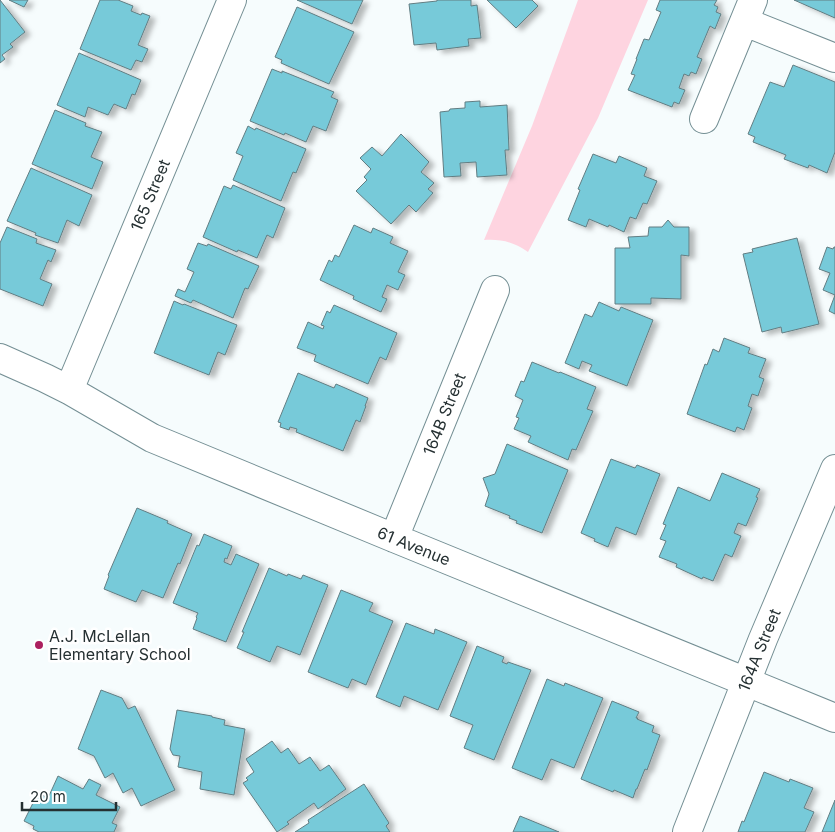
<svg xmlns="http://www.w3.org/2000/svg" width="835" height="832" viewBox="0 0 835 832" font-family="Inter,sans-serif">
  <defs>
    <filter id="shadow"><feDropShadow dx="5.5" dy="3" stdDeviation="2.5" flood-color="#0004"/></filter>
  </defs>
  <rect width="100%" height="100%" fill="#f6fcfd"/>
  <path fill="#fed4e0" d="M578,0H648L598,118L528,252C513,242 502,239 484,240L532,126Z"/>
  <path fill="#77cad9" stroke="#627d82" filter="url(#shadow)" d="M0,0L25,32L10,44L13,47L2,55L5,59L0,63Z
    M9,0H28L24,7Z
    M100,0H118L133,6L131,11L141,15L142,13L150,16L138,45L148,49L142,62L136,60L131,70L80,49Z
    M297,0H363L352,24Z
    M437,0H471V6L477,5L481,38L468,39L469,46L437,50L436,43L414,45L409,4L437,1Z
    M487,0H532L538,6L516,28Z
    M660,0H717L714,5L718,7L716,12L721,14L715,29L710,26L697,57L702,59L696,74L691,72L689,76L684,74L679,88L685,90L679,104L674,102L672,107L628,90L635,75L631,74L637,59H636L644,39L649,40L661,12L656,10Z
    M794,0H835V18Z
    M297,7L354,32L329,84L281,63L282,60L275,57Z
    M79,53L141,80L135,95L132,94L126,109L114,104L108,115L88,107L85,117L57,105Z
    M793,65L835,82V152L827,173L809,165L808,168L784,159L786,155L753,142L755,137L748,134L770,82L784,87Z
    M272,69L282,73V71L334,92L331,97L338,100L326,131L313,126L306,142L285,133L284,135L250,121Z
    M480,101V107L507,105L509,150H505L507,175L477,177L476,162L460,163L461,176L444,177L440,112L449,111L450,109L465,108V102Z
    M55,110L86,123L85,126L102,132L91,157L103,162L92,189L32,164Z
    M248,126L255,130L256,128L306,149L296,173L293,172L281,201L233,180L243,156L236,153Z
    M401,134L429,162L421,172L434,183L428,189L433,193L416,212L409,205L391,224L356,191L367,180L364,177L371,169L360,158L372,147L382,156Z
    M593,154L616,163L619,156L647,168L644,176L657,181L647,204L643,203L636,219L630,217L624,232L609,225L608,227L589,219L586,227L568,220L580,190L578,189Z
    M31,168L92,195L79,226L67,220L58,243L35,235L36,233L7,221Z
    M233,185L285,208L273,238L267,235L257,258L238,250L237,252L203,237L224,186L231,189Z
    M668,220L674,227H689V256L681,255V299L651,298V304H615V248H630L628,237L648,236L649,227H662Z
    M354,225L371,233L373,228L393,237L390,243L408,251L398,272L405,275L398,290L387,285L382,297L387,299L381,312L353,299L354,296L320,280L329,260L332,262L335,255L339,257Z
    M7,227L37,239L36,243L56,250L51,262L48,260L40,279L52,284L43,306L0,289V243Z
    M797,238L819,324L782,333L781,327L762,332L743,254L753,252L752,249Z
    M198,243L207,246L208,244L259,266L248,289L245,288L233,318L193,300L191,303L175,296L178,289L185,292L194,272L187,269Z
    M827,247L833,249L834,247H835V314L829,311L835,295L823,290L830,273L819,269Z
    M174,301L183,305L184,304L237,325L225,355L218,352L209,375L154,353Z
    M599,302L619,311L621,307L653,320L627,386L589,371L592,365L582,361L579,369L565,363L585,314L592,317Z
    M334,305L397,333L386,360L380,357L368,384L314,361L316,355L297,348L308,322L323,329L324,326L321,325L327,311L330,313Z
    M724,338L750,348L748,353L766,359L759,377L764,379L758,396L752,394L748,406L752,408L744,430L737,427L735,432L687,414L705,364L707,365L713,349L719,352Z
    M532,362L559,373L560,372L596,387L587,409L593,411L576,450L572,449L568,460L528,442L531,436L514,429L519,418L516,417L523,400L515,396L521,381L524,382Z
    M298,373L334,388L336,384L368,398L365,406H366L360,422L356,420L343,451L296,432L297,429L290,427L289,430L280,427L281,423L278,422Z
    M507,444L568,470L542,533L516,523L517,521L509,518L510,516L485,506L489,494L483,478L495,474Z
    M611,459L635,468L637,465L660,474L636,535L616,527L608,547L594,541L595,539L581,533Z
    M722,473L760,489L756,497L758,498L746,526L738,523L734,533L741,536L732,557L725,554L713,581L703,577L702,579L676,567L677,564L659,557L666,541L660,539L666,525L663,524L678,487L710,501Z
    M137,508L168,521L167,523L192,534L180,564L178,563L163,598L142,590L136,602L104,589L109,576L108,575Z
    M204,534L232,546L227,559L225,558L224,562L231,565L236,554L259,564L226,642L193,629L197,618L196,617L198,613L173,603L197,545L199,546Z
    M269,568L287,576L288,574L301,579L303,575L328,585L300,655L277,646L270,662L237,648L244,632H242Z
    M341,590L373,603L369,611L393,621L366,685L352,679L348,688L308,672Z
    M406,623L434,634L435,629L467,642L438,710L404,696L400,707L376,697Z
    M477,646L504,657L502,662L507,664L508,662L531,670L494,760L464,748L473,725L450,716Z
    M547,679L564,686L565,683L603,698L574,768L551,759L542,780L512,768Z
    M101,690L122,698L128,709L135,706L175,790L141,806L132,788L123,793L113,773L105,778L94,756L78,749Z
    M612,701L639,712L636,718H638L637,719L654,726L652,732L660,735L647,770L645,769L637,789H636L633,798L614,790L613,792L581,779Z
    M177,710L212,716V717L225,720L224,725L245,729L234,795L200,789L202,772L178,767L180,756L173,755L170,749Z
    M272,741L281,753L288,748L299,764L310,757L320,771L329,765L346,789L318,809L314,803L287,822L289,824L277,832L243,783L248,780L246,778L254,772L246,759Z
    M764,772L789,782L790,779L813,788L804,808L814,812L805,832H738L742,821L744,822Z
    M58,776L83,789L89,779L101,785L96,795L120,807L112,823L117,825L114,832H39L33,829L34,826L24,821L38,793L48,798Z
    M364,784L389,823L386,826L390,832H295L309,823L308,820Z
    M835,800V832H822Z
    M520,816L559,832H513Z"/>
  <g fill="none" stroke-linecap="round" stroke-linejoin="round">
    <g stroke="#748f94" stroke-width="30">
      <path id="minor" d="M745,22L835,58
        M704,119L753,0
        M0,358L45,378L69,390L152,438L394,538L835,718
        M69,390L232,0
        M394,538L495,290
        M687,832L763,639L835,469"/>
    </g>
    <use href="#minor" stroke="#fff" stroke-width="28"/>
  </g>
  <circle fill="#ac205f" stroke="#fff" stroke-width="2" cx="39" cy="645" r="5"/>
  <g text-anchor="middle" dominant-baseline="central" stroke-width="5" stroke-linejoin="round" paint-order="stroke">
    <g font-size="16" fill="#253032" stroke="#fff">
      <text transform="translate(150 195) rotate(-67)">165 Street</text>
      <text transform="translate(444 414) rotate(-68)">164B Street</text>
      <text transform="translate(414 546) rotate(22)">61 Avenue</text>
      <text transform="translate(759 650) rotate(-68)">164A Street</text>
    </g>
    <g font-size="16" fill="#253032" stroke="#fff" text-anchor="start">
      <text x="49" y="636">A.J. McLellan<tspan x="49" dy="18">Elementary School</tspan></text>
    </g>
  </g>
  <path d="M22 802v8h94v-8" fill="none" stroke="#253032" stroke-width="2.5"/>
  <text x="30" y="802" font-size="15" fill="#253032" stroke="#ffffff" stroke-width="4" paint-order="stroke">20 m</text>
</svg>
